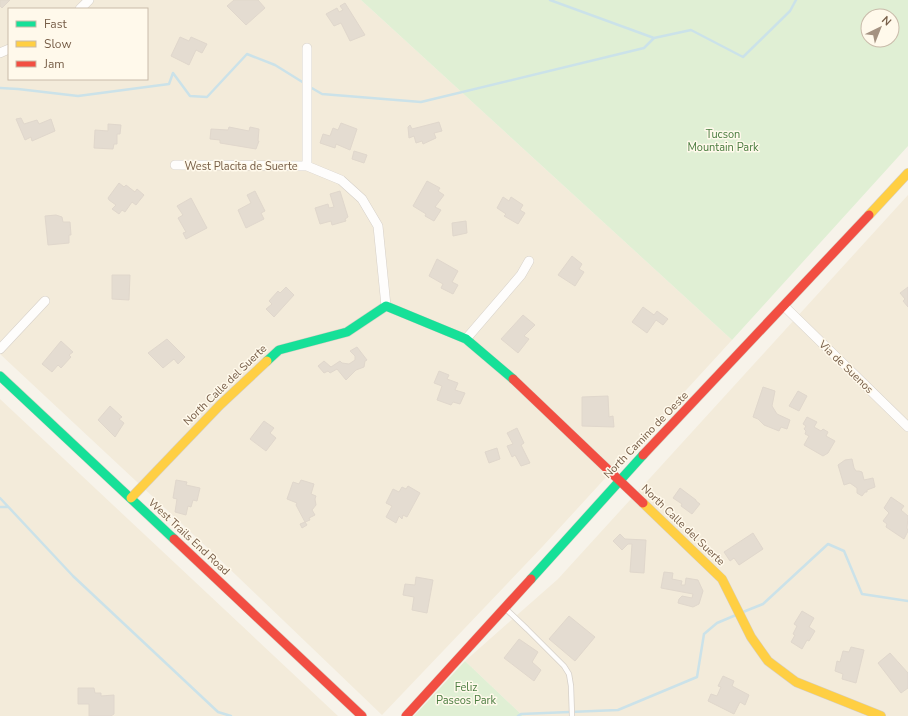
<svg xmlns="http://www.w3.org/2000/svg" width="908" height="716" viewBox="0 0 908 716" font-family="'Nunito Sans',sans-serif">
  <rect width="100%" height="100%" fill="#f7f3ea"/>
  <path fill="#f3ebda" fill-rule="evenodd" d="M0,0H361L732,340L543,546L382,715L212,552L0,354ZM9,9H147V79H9Z
    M908,195V716H523L465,661L558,579Z
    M0,399L338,716H0Z"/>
  <path fill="#e0efd4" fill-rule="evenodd" d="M361,0H908V146L732,340ZM868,16H892V40H868Z
    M465,661L523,716H414Z"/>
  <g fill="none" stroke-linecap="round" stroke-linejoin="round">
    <path stroke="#cbe2e9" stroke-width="2.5" d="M550,0L654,38
      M310,87L322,94L421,102L644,48L654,38L691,30L743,57L790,11L796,0
      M0,88L18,89L78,96L169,84L173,73L190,96L207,97L247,54L275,65L304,83
      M0,498L73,576L218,712L231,716
      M0,507H7
      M743,612L763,604L828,544L844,551L862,594L908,601
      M518,716L521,714L618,710L697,677L704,634L717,623L736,615"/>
  </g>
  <path fill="#e4dcd1" stroke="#e0d7cc" d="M0,0H10L2,8L0,6Z
    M234,0H258L265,8L246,25L227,6Z
    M345,3L365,35L350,41L341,23L334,26L326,14L337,8L339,12L343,10L340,6Z
    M180,37L189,41L191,37L207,44L202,53L196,50L189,65L171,56Z
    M21,118L24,124L37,120L39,124L51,119L55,131L32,141L31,137L25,140L16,119Z
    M439,122L442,131L434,133L436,138L423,144L422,141L416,143L414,136L409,138L408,127L410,125L412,129Z
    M341,123L357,129L350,150L336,144L335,148L320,143L323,134L330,136L333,128L338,130Z
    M108,124L121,125L120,134H117V144H114L113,149L94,148L95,130L108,131Z
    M229,127L249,131L250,127L259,129L258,141H259L256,149L220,143V140L210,139L211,129L228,130Z
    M354,151L367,155L364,163L352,159Z
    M427,181L440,188L438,191L444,195L435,207L441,210L434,221L425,216L426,214L413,206Z
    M119,183L124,187L126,185L135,192L137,189L144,195L136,205L132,202L125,212L122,210L119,214L112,209L116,205L109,200L108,198Z
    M255,191L265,211L261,213L264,219L246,228L238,210L251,203L247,195Z
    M340,191L348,217L345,219L346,221L332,225L331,221L320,224L315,208L328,204L329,208L334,207L330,194Z
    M503,197L509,201L511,197L523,205L520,210L525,213L518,224L504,216L506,214L497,208Z
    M191,198L207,228L186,239L183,233L186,232L178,218L183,215L177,206Z
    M56,215L62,217L63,222H70L71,235H69V243L48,245L45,216Z
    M466,221L467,233L453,236L452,223Z
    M572,256L582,264L579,269L584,272L575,286L558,275Z
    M437,259L458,271L452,282L458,285L453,294L441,288L443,284L429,276Z
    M112,275H130L129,300L112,299Z
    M286,287L294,295L274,317L266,309L272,304L269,301L278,291L280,293Z
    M908,287V307L903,301L905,299L900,293Z
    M643,307L654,315L657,311L668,319L663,325L656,320L647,333L632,322Z
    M523,315L535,325L524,336L529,339L518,353L501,339Z
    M167,339L185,357L178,364L174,359L163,368L148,353Z
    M61,341L73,352L69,355L71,357L61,368L58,365L52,372L42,364Z
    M357,347L367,360L365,361L364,367L356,370L346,380L337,369L330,373L328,371L324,373L318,366L324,361L331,367L340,361L342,363L349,364L355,360V356L350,351Z
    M439,371L449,375L447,379L458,383L455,390L465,393L460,404L453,402L451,405L437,400L442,386L434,383Z
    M763,387L775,391L772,406L777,414L790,420L787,429L781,427L779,431L764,425L758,419L753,417Z
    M798,391L807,396L799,411L789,406Z
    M608,396L609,417L613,416L614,427L582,426V397Z
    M110,406L122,417L119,419L124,423L115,437L98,420Z
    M807,417L817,422L814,427L821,431L823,429L828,432L826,436L835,441L828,453L823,456L804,445L809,436L805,434L806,431L804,429L806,426L803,424Z
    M264,421L274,428L270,433L276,438L266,451L250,439Z
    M517,428L524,443L521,445L530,463L521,466L515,455L512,457L507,446L513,444L507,433Z
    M497,448L500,459L489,463L485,452Z
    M852,459L854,468L856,471H859L862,472L864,480L873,478L875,487L867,490V492H865L862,496L857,493V488L850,483L844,485L838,465L845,460Z
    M176,480L187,482L186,485L200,488L197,501L193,500L191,507L188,506L186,515L175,512L177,499L173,498Z
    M301,480L314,484L311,494L316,496L315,499L316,505L312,510L315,515L309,518L310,520L305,522L307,525L302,528L300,524L305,522L296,505L297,503L287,499L293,482L299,484Z
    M408,486L420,493L407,517L403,515L402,519L399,516L396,523L386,517L392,506L386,503L393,489L399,492L402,487L406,489Z
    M680,488L696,500V501L700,504L692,514L681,506L682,504L673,498Z
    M891,497L904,506L901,510L908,516L907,528L908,531L904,539L886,527L887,524L883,521L889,513L884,508Z
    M753,533L763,549L739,565L734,558L730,561L724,552Z
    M620,534L625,539L646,540L644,573L630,572L632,544H628L622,550L613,541Z
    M664,572L673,573L672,579L682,581L681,585H685L686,578L698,580L703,591L699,604L693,607L678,603L679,599L682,596L692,598L693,594L661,588Z
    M416,577L433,580L427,613L412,610L414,597L403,595L405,584L415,585Z
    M802,611L814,618L809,627L815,631L809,641L807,640L802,649L791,642L795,635L793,634L797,626L794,624Z
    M569,616L595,637L575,661L549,639Z
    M519,639L538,652L532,662L541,670L534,681L504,658Z
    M851,647L864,650L856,683L842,679L843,674L835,671L837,661L840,662L843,651L849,652Z
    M890,653L908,673V688L901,693L878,663Z
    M723,676L734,681L732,686L749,695L745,705L740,702L734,714L708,701L711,694L717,696L721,687L718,686Z
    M78,688H94L95,693H101V696L114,695V714L111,716H89V704H78Z"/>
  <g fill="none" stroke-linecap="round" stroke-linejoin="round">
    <g stroke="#d6d0c8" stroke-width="6">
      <path id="lane" d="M505,608L527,629L564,666L569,674L571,686L572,716"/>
    </g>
    <g stroke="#d6d0c8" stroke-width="10">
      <path id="street" d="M80,9L89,0
        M307,48V166L341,180L362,199L378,226L386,306
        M0,53L9,49
        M175,165L307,166
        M784,306L908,427
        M466,339L521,275L529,261
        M0,349L45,301"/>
    </g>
    <g stroke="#d5cfc5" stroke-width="10">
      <path id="fast" d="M267,361L279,350L347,332L386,306L466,339L513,379
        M0,376L174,539
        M531,579L643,455"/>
    </g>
    <g stroke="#d5cfc5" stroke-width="10">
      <path id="slow" d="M869,215L908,173
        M131,498L220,405L267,361
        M643,503L722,579L751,637L768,661L796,682L881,716"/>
    </g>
    <g stroke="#d5cfc5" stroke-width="10">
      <path id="jam" d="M513,379L643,503
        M643,455L869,215
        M174,539L362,716
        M406,716L531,579"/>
    </g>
    <use href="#lane" stroke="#fefdfc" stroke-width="4.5"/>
    <use href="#street" stroke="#fefdfc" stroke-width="9"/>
    <use href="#fast" stroke="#16e098" stroke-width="9"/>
    <use href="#slow" stroke="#ffcf43" stroke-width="9"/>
    <use href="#jam" stroke="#f24e42" stroke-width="9"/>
  </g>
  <g text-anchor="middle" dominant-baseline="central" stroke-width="3" stroke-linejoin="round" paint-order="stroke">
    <g font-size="11" fill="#4b7d40" stroke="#fff9eb">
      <text x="723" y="134">Tucson<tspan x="723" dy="13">Mountain Park</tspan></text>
      <text x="466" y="687">Feliz<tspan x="466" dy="13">Paseos Park</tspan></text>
    </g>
    <g font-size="11" fill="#775e48" stroke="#fff9eb">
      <text x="241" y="166">West Placita de Suerte</text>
      <text transform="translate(846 367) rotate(44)">Via de Suenos</text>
      <text transform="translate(225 385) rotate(-44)">North Calle del Suerte</text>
      <text transform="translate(646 435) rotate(-46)">North Camino de Oeste</text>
      <text transform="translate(683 525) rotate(44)">North Calle del Suerte</text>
      <text transform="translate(189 537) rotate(43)">West Trails End Road</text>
    </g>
  </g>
  <rect x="8" y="8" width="140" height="72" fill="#fff9eb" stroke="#c9bbaa"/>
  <rect x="16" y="21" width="20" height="6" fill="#16e098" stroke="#c9bbaa"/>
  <text x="44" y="28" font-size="12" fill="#775e48">Fast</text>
  <rect x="16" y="41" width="20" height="6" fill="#ffcf43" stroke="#c9bbaa"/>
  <text x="44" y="48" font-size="12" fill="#775e48">Slow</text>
  <rect x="16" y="61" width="20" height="6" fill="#f24e42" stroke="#c9bbaa"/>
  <text x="44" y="68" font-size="12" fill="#775e48">Jam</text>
  <g transform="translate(880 28) rotate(43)"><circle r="19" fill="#fff9eb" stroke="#c9bbaa"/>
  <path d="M0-3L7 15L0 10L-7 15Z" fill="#a49281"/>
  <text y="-6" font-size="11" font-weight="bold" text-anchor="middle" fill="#775e48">N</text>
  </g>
</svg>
